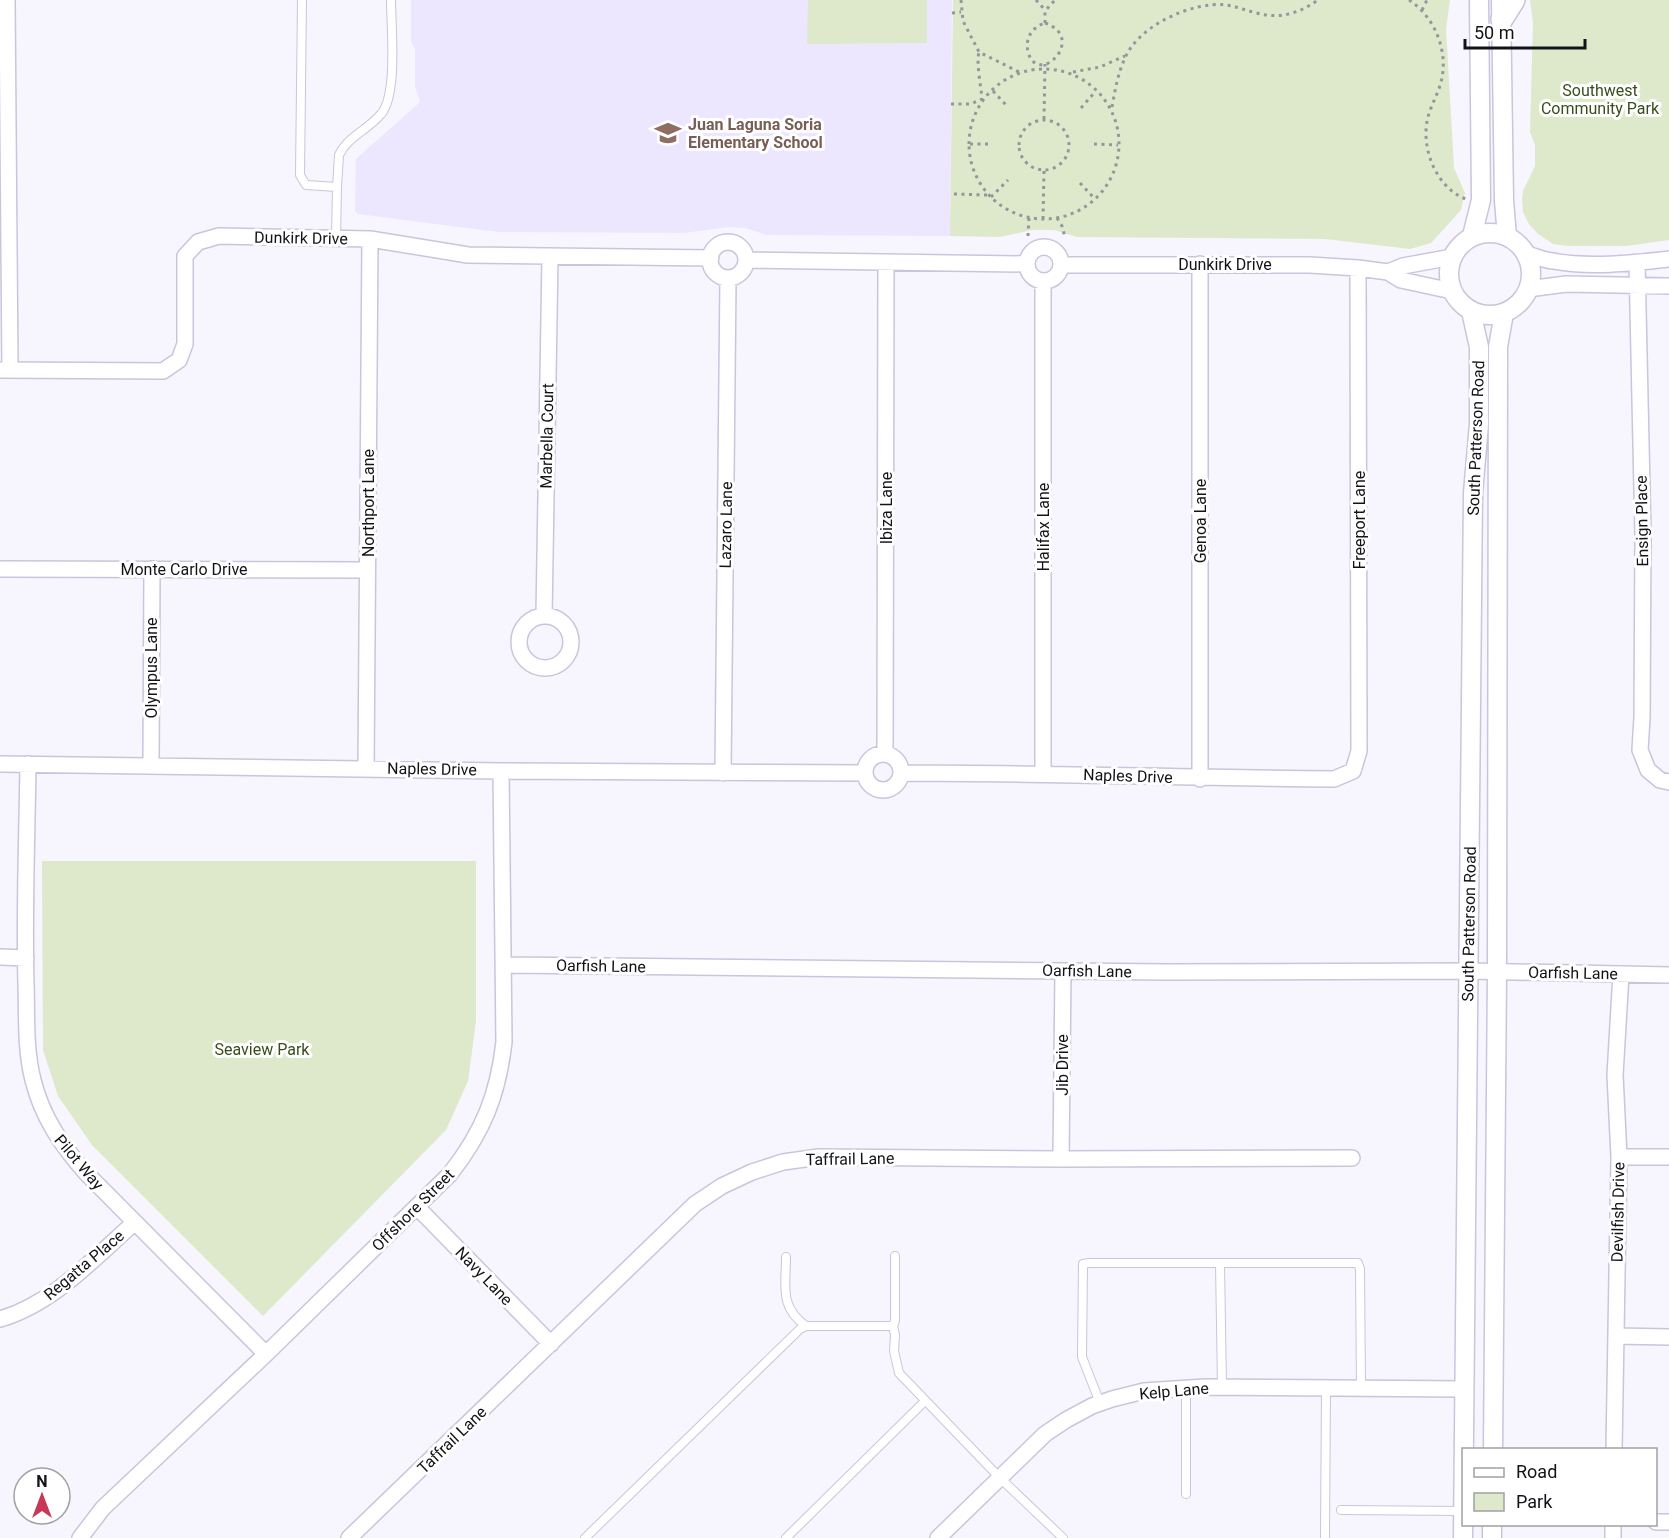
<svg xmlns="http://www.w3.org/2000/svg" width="1669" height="1538" viewBox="0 0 1669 1538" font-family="Roboto,sans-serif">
  <rect width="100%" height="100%" fill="#f7f5fe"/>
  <path fill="#ece7ff" d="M411,0H952L950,236L767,235L745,228L729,227L684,233L498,232L358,214L355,211L356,159L420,102L415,86V49L411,42Z"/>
  <path fill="#dde9ca" d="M808,0H927V43L807,44Z
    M953,0H1450L1446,29L1454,168L1465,193L1461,210L1431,243L1410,249L1325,239L1077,237L1054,230H1032L1000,237L950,236Z
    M1530,0H1669V240L1626,246H1568L1553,244L1538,234L1529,224L1523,212L1522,199L1523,191L1535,166V145L1530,132L1533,23Z
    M42,861H476V1021L468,1081L446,1130L263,1316L92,1145L58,1096L43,1050Z"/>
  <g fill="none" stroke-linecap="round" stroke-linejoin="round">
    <g stroke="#cac5dc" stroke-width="10">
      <path id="service" d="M302,0L300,175L306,185L337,187L339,155C348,136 368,130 381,114C398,95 391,26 391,0
        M336,238L337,187
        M786,1257C786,1286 779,1307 806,1326
        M1220,1263L1222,1387
        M893,1326L895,1321V1256
        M1186,1388V1494
        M1100,1403L1082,1357L1083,1264L1089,1263H1358L1360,1269L1361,1388
        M1341,1510L1462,1511
        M585,1538L800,1329L806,1326H893L895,1335L894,1351L899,1373L999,1477L1063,1538
        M786,1538L925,1401
        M1325,1538L1326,1388"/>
    </g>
    <g stroke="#cac5dc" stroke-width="18">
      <path id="minor" d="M7,0L10,370
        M710 260a18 18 0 1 1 36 0a18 18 0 1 1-36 0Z
        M1027 264a17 17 0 1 1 34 0a17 17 0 1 1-34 0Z
        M1526,254C1535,256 1544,260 1553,261C1589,268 1633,263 1669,259
        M746,260L1026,264
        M1637,263L1643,535L1642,718L1640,750L1648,770L1660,780L1669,782
        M1200,264V779
        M1061,265H1310L1358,268L1388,272L1401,280L1452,291
        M1388,272L1403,266L1452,257
        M1043,281V773
        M1528,289L1566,284L1669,286
        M0,370L163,371L179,360L185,344V256L198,242L219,236L370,239L468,255L711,258
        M0,569L367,570
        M544,616L550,257
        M519 642a26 26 0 1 1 52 0a26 26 0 1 1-52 0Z
        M865 772a18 18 0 1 1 36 0a18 18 0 1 1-36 0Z
        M885,754L886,262
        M0,764L501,771L865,773
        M28,764C27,837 24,911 26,984C27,1016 25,1049 33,1080C42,1117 62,1146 87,1174L266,1354
        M151,766L152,569
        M366,768L370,239
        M723,773L728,278
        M902,773C1046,773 1190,778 1334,779L1353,771L1359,751L1358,268
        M0,957L26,958
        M504,965L1166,972L1469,971L1669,975
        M1619,1157H1669
        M1061,1159L1063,971
        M418,1208L551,1344
        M0,1319C53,1304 94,1258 134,1223
        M1616,1336L1669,1337
        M1614,1450L1619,1157L1615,1075L1621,974
        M1656,1522H1669
        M80,1538L103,1508L266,1354L450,1174C483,1132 498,1095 504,1042L501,771
        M349,1538L695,1204L722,1186L752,1172L783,1162L819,1157L1061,1159L1352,1158
        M938,1538L1045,1434L1066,1420L1092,1406L1112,1399L1144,1391L1205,1387L1463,1389
        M1613,1538V1524"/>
    </g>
    <g stroke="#cac5dc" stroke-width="21">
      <path id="tertiary" d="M1501,0L1504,201L1507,236
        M1449 274a41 41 0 1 1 82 0a41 41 0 1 1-82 0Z
        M1472,236L1481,200L1479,0
        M1493,1450L1497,971L1498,347L1504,313
        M1463,1538L1473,493L1479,424V347L1471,311
        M1492,1538V1524"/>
    </g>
    <g stroke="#cac5dc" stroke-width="24">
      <path id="secondary" d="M1502,19L1514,0"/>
    </g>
    <path stroke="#96959d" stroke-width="3" stroke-dasharray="3 4.5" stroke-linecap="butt" d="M961,0L963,21L979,52L1019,72
      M1036,0L1045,10
      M1409,0C1435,17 1449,52 1441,82C1438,94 1431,105 1428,117C1420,147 1436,188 1466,199
      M1422,10L1427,0
      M952,13L961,12
      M1045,23C1088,38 1038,88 1028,52C1025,38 1032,27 1045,23Z
      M1045,23V11L1055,0
      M969 144a75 75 0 1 1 150 0a75 75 0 1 1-150 0Z
      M1073,72L1100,67L1125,56
      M993,91L1007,106
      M951,104H971L982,99C981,86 976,63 979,52
      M1112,107C1115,90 1118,73 1125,58C1139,25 1193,1 1226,5C1236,6 1244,10 1253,12C1278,20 1298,14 1318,0
      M1081,108L1095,92
      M1044,119L1045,64
      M1019 145a25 25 0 1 1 50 0a25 25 0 1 1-50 0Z
      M970,144H992
      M1094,144L1118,145
      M1080,183L1095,199
      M954,194L988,195
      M991,197L1008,180
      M1057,218L1062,226L1065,237
      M1043,219L1044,171
      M1028,236L1029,217"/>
    <use href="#service" stroke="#fff" stroke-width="8"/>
    <use href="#minor" stroke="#fff" stroke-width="15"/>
    <use href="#tertiary" stroke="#fff" stroke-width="18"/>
    <use href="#secondary" stroke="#fff" stroke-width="21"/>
  </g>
  <defs>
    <g id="school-bare" transform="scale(2.07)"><path d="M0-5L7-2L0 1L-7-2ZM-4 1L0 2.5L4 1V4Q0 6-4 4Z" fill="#8d6e63" stroke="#fff" stroke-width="2.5" paint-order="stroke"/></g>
  </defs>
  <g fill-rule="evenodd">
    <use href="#school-bare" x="668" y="133"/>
  </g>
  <g text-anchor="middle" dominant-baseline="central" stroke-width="6" stroke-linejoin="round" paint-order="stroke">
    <g font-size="16" fill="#3c4b1b" stroke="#fff">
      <text x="1600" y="90">Southwest<tspan x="1600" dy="18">Community Park</tspan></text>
      <text x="262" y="1049">Seaview Park</text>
    </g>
    <g font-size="16" font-weight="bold" fill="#785e54" stroke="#fff" text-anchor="start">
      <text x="688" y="124">Juan Laguna Soria<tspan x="688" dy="18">Elementary School</tspan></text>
    </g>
    <g font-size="16" fill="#131219" stroke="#fff">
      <text transform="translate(301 238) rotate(1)">Dunkirk Drive</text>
      <text x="1225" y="264">Dunkirk Drive</text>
      <text transform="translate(547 436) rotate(-89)">Marbella Court</text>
      <text transform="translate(1476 438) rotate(-88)">South Patterson Road</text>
      <text transform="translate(368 503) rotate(-90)">Northport Lane</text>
      <text transform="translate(886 508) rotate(-90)">Ibiza Lane</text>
      <text transform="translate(1359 520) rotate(-90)">Freeport Lane</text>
      <text transform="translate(1200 521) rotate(-90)">Genoa Lane</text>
      <text transform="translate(1642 521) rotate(-91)">Ensign Place</text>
      <text transform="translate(726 525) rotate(-89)">Lazaro Lane</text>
      <text transform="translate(1043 527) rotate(-90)">Halifax Lane</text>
      <text x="184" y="569">Monte Carlo Drive</text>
      <text transform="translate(151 668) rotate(-90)">Olympus Lane</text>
      <text transform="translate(432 769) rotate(1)">Naples Drive</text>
      <text transform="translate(1128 776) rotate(2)">Naples Drive</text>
      <text transform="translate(1469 924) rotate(-89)">South Patterson Road</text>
      <text transform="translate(601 966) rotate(1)">Oarfish Lane</text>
      <text transform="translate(1087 971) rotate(1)">Oarfish Lane</text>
      <text transform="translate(1573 973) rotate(1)">Oarfish Lane</text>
      <text transform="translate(1062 1065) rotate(-90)">Jib Drive</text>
      <text transform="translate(850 1159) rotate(-1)">Taffrail Lane</text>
      <text transform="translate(79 1162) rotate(50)">Pilot Way</text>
      <text transform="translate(413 1210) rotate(-45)">Offshore Street</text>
      <text transform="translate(1618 1212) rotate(-89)">Devilfish Drive</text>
      <text transform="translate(84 1265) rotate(-40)">Regatta Place</text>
      <text transform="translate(484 1276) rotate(46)">Navy Lane</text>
      <text transform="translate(1174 1391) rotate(-5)">Kelp Lane</text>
      <text transform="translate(452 1440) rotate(-44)">Taffrail Lane</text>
    </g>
  </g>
  <rect x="1462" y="1448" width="195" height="78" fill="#ffffff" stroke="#a1a0a3" stroke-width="1.5"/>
  <rect x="1474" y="1468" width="30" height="9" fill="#ffffff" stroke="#a1a0a3" stroke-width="1.5"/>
  <text x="1516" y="1478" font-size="18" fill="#131219">Road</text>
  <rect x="1474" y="1493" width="30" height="18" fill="#dde9ca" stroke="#a1a0a3" stroke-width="1.5"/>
  <text x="1516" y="1508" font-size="18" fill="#131219">Park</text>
  <g transform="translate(42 1496)"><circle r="28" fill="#ffffff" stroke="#a1a0a3" stroke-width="1.5"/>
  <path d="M0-4.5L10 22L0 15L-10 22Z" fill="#c73756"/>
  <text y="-9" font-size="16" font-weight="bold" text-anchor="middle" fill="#131219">N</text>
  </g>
  <path d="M1465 39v9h120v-9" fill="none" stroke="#131219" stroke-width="3"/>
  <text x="1474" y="39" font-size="18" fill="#131219" stroke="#ffffff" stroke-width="4.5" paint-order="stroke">50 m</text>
</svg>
